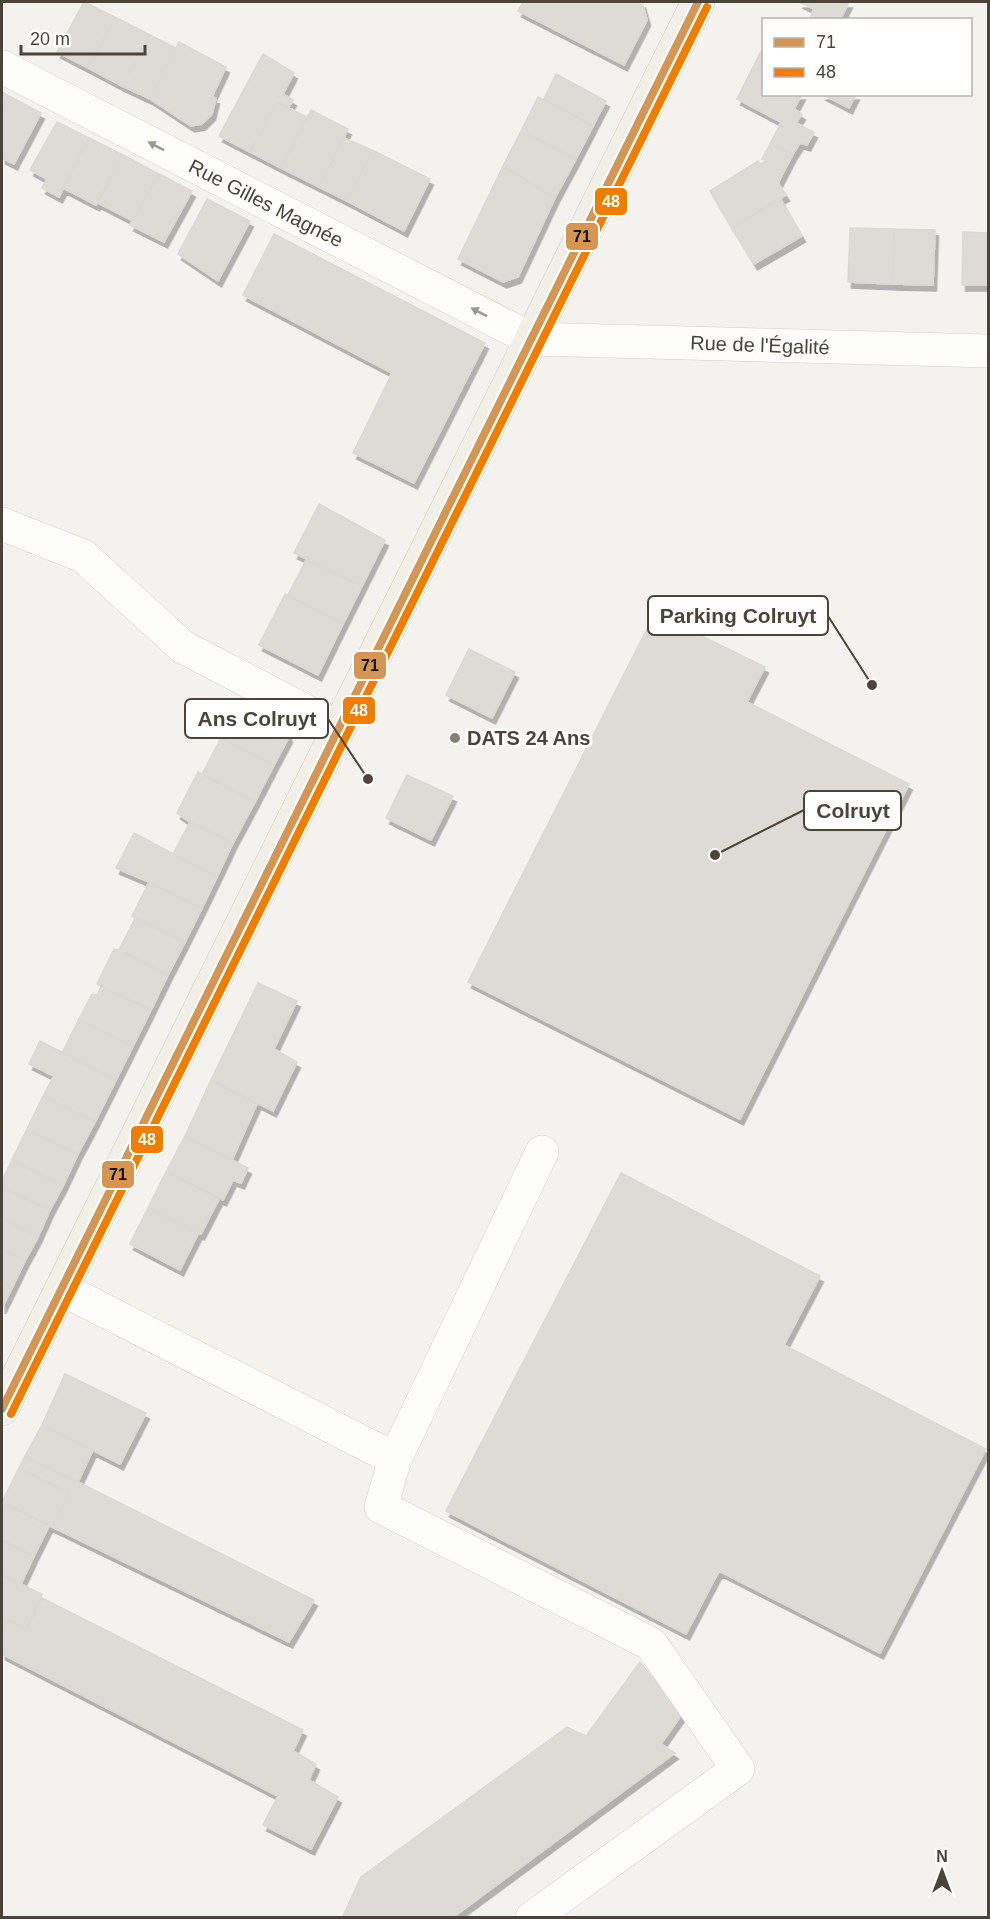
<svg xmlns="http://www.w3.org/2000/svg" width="990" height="1919" viewBox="0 0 990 1919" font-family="Helvetica,sans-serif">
  <defs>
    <filter id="shadow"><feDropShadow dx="3.5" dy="6" stdDeviation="0" flood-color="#0004"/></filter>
  </defs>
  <rect width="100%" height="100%" fill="#f4f2ee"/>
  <path fill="#dedbd6" stroke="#dcd9d4" stroke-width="1.5" filter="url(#shadow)" d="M84,2L115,17L88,68L57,52Z
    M523,2H642L647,20L624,65L518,11Z
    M799,2H849L841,18L844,20H809L814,9Z
    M115,17L150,35L122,86L88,68Z
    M150,35L176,48L150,99L122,86Z
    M179,42L226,67L212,97L216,98L212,114L202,124L191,126L150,99Z
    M764,46V65L756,61Z
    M263,54L294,73L283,94L293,100L289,107L277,102L250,152L219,136Z
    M756,61L764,65V94H802L794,109L802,114L796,123L814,132L807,145L800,143L793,154L770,144L781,122L737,99Z
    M556,74L606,101L593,126L544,99Z
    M2,92L9,96L2,109Z
    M822,94H856L849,108Z
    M9,96L41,113L14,164L2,158V109Z
    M538,97L593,126L576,159L521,131Z
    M277,102L307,117L281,168L250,152Z
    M311,110L348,129L319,187L281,168Z
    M57,122L89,138L59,197L42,188L47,179L30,170Z
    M521,131L576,159L555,198L503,166Z
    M89,138L123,155L96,205L63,188Z
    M344,138L372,150L347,201L319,187Z
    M770,144L793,154L778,183L786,195L732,228L710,191L758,161L760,164L767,161L762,159Z
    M372,150L430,179L404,231L347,201Z
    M123,155L159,174L133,221L98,203Z
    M503,166L555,198L518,277L503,282L458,259Z
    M159,174L192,191L164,242L130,225Z
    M780,198L802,236L754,264L732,228Z
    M207,199L250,221L218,281L178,254Z
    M850,228L894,229L892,284L848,282Z
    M894,229L935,230L933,285L892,284Z
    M963,232L988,233V285H962Z
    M274,234L485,343L414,483L353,453L392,373L243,295Z
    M319,504L385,540L362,586L294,553Z
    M306,560L362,586L343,624L288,595Z
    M285,594L343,624L318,675L259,645Z
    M655,613L765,667L747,702L909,784L740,1119L468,982Z
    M469,649L515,672L492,718L446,695Z
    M238,701L285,725L289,737L274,765L218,737Z
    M221,738L274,765L255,802L202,774Z
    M198,772L255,802L233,843L190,822L177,813Z
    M407,775L453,796L431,840L386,818Z
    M190,822L233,843L217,877L173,854Z
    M134,833L217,877L202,908L149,882L116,868Z
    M149,882L202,908L185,942L132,916Z
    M135,918L185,942L168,975L119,950Z
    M114,949L119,950L168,975L151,1010L97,984Z
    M258,983L297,1001L274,1049L297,1062L273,1111L211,1080Z
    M101,987L151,1010L133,1046L79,1019L92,994L97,995Z
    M79,1019L133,1046L116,1080L62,1053Z
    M40,1041L116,1080L95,1122L43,1096L54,1076L29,1064Z
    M211,1080L257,1104L232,1160L185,1136Z
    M43,1096L95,1122L78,1154L27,1129Z
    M27,1129L78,1154L63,1186L12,1160Z
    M185,1136L248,1168L241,1183L233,1180L223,1200L166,1172Z
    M12,1160L63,1186L50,1210L2,1187V1181Z
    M166,1172L219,1199L201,1234L148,1208Z
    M621,1173L820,1276L784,1345L986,1449L880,1653L719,1571L686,1634L446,1511Z
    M2,1187L50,1210L38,1237L2,1218Z
    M148,1208L198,1234L180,1270L130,1244Z
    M2,1218L38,1237L25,1261L2,1250Z
    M2,1250L25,1261L12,1288L2,1282Z
    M2,1282L12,1288L2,1308Z
    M65,1374L146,1413L120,1464L42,1425Z
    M42,1425L93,1450L78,1482L25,1456Z
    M25,1456L78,1482L314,1600L289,1642L52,1527L69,1493L19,1468Z
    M19,1468L69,1493L52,1527L2,1502Z
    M2,1502L49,1526L34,1556L2,1540Z
    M2,1540L34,1556L21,1584L2,1575Z
    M2,1575L42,1594L27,1629L8,1620L2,1632Z
    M42,1598L303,1730L293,1751L316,1764L309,1780L338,1797L311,1849L263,1825L278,1796L2,1654V1632L8,1620L27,1629Z
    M640,1662L682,1714L661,1744L675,1753L452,1918H342L361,1877L567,1727L586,1736Z"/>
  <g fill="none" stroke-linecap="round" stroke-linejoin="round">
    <g stroke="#d2d0cb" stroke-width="34">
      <path id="minor" d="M2,67L531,339L988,351
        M2,524L83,556L183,647L338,728
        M62,1289L395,1459L381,1507L651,1644L738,1769L532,1918
        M395,1459L542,1152"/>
    </g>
    <g stroke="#d6cebb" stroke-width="34">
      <path id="major" d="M2,1409L698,2"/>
    </g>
    <use href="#minor" stroke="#fdfdfc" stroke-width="33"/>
    <use href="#major" stroke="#f2efe6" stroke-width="33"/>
    <g stroke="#fff" stroke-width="12">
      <path id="bus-1" d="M2,1409L698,2"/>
    </g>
    <g stroke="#fff" stroke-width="12">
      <path id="bus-2" d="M11,1414L707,7"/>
    </g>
    <use href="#bus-1" stroke="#d59653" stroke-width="8"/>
    <use href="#bus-2" stroke="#ef7d00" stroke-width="8"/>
  </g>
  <defs><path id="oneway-solid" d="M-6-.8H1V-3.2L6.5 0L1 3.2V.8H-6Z" transform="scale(1.5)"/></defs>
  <g fill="#9b9791">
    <use href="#oneway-solid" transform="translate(156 146) rotate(-153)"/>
    <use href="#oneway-solid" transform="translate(479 312) rotate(-153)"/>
  </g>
  <circle fill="#868178" stroke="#fff" stroke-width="2" cx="455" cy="738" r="6"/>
  <g text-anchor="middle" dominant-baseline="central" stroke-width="6" stroke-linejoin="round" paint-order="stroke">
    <g font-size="20" fill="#4b4439" stroke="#fff">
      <text transform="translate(266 203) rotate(27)">Rue Gilles Magnée</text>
      <text transform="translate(760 345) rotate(2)">Rue de l'Égalité</text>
    </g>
    <g font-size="20" font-weight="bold" fill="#4b4439" stroke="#fff" text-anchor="start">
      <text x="467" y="738">DATS 24 Ans</text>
    </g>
  </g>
  <path fill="none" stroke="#4b4439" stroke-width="2" d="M872 685L828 616M368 779L328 719M715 855L804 810"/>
  <g fill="#4b4439" stroke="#fff" stroke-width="2">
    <circle cx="872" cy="685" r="6"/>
    <circle cx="368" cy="779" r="6"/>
    <circle cx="715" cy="855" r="6"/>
  </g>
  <g fill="#fff" stroke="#4b4439" stroke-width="2">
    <rect x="648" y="596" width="180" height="39" rx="6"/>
    <rect x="185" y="699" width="143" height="39" rx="6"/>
    <rect x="804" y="791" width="97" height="39" rx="6"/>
  </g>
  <g font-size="21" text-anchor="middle" font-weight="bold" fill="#4b4439">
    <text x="738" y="623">Parking Colruyt</text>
    <text x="257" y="726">Ans Colruyt</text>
    <text x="853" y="818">Colruyt</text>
  </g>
  <g stroke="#fff" stroke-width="2">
    <rect x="594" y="187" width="34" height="29" rx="6" fill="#ef7d00"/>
    <rect x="565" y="222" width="34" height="29" rx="6" fill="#d59653"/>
    <rect x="353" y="651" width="34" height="29" rx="6" fill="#d59653"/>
    <rect x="342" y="696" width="34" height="29" rx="6" fill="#ef7d00"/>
    <rect x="130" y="1125" width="34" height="29" rx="6" fill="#ef7d00"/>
    <rect x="101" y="1160" width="34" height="29" rx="6" fill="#d59653"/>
  </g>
  <g font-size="16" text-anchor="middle" font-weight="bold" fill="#fff">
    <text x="611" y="207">48</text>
    <text x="359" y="716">48</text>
    <text x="147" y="1145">48</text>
  </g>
  <g font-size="16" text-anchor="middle" font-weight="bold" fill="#111">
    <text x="582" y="242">71</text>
    <text x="370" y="671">71</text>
    <text x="118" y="1180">71</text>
  </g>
  <rect width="990" height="1919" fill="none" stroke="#4b4439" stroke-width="6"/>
  <rect x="762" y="18" width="210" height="78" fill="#ffffff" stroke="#b7b4b0" stroke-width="1.5"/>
  <rect x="774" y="38" width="30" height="9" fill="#d59653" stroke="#b7b4b0" stroke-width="1.5"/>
  <text x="816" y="48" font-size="18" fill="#4b4439">71</text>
  <rect x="774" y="68" width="30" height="9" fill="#ef7d00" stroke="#b7b4b0" stroke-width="1.5"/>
  <text x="816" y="78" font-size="18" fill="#4b4439">48</text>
  <g transform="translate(942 1871)" stroke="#ffffff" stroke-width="4.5" paint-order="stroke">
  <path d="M0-4.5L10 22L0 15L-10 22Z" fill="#4b4439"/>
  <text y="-9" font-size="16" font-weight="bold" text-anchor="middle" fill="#4b4439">N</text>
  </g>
  <path d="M21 45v9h124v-9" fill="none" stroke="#4b4439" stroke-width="3"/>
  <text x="30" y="45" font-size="18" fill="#4b4439" stroke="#ffffff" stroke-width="4.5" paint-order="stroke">20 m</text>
</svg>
